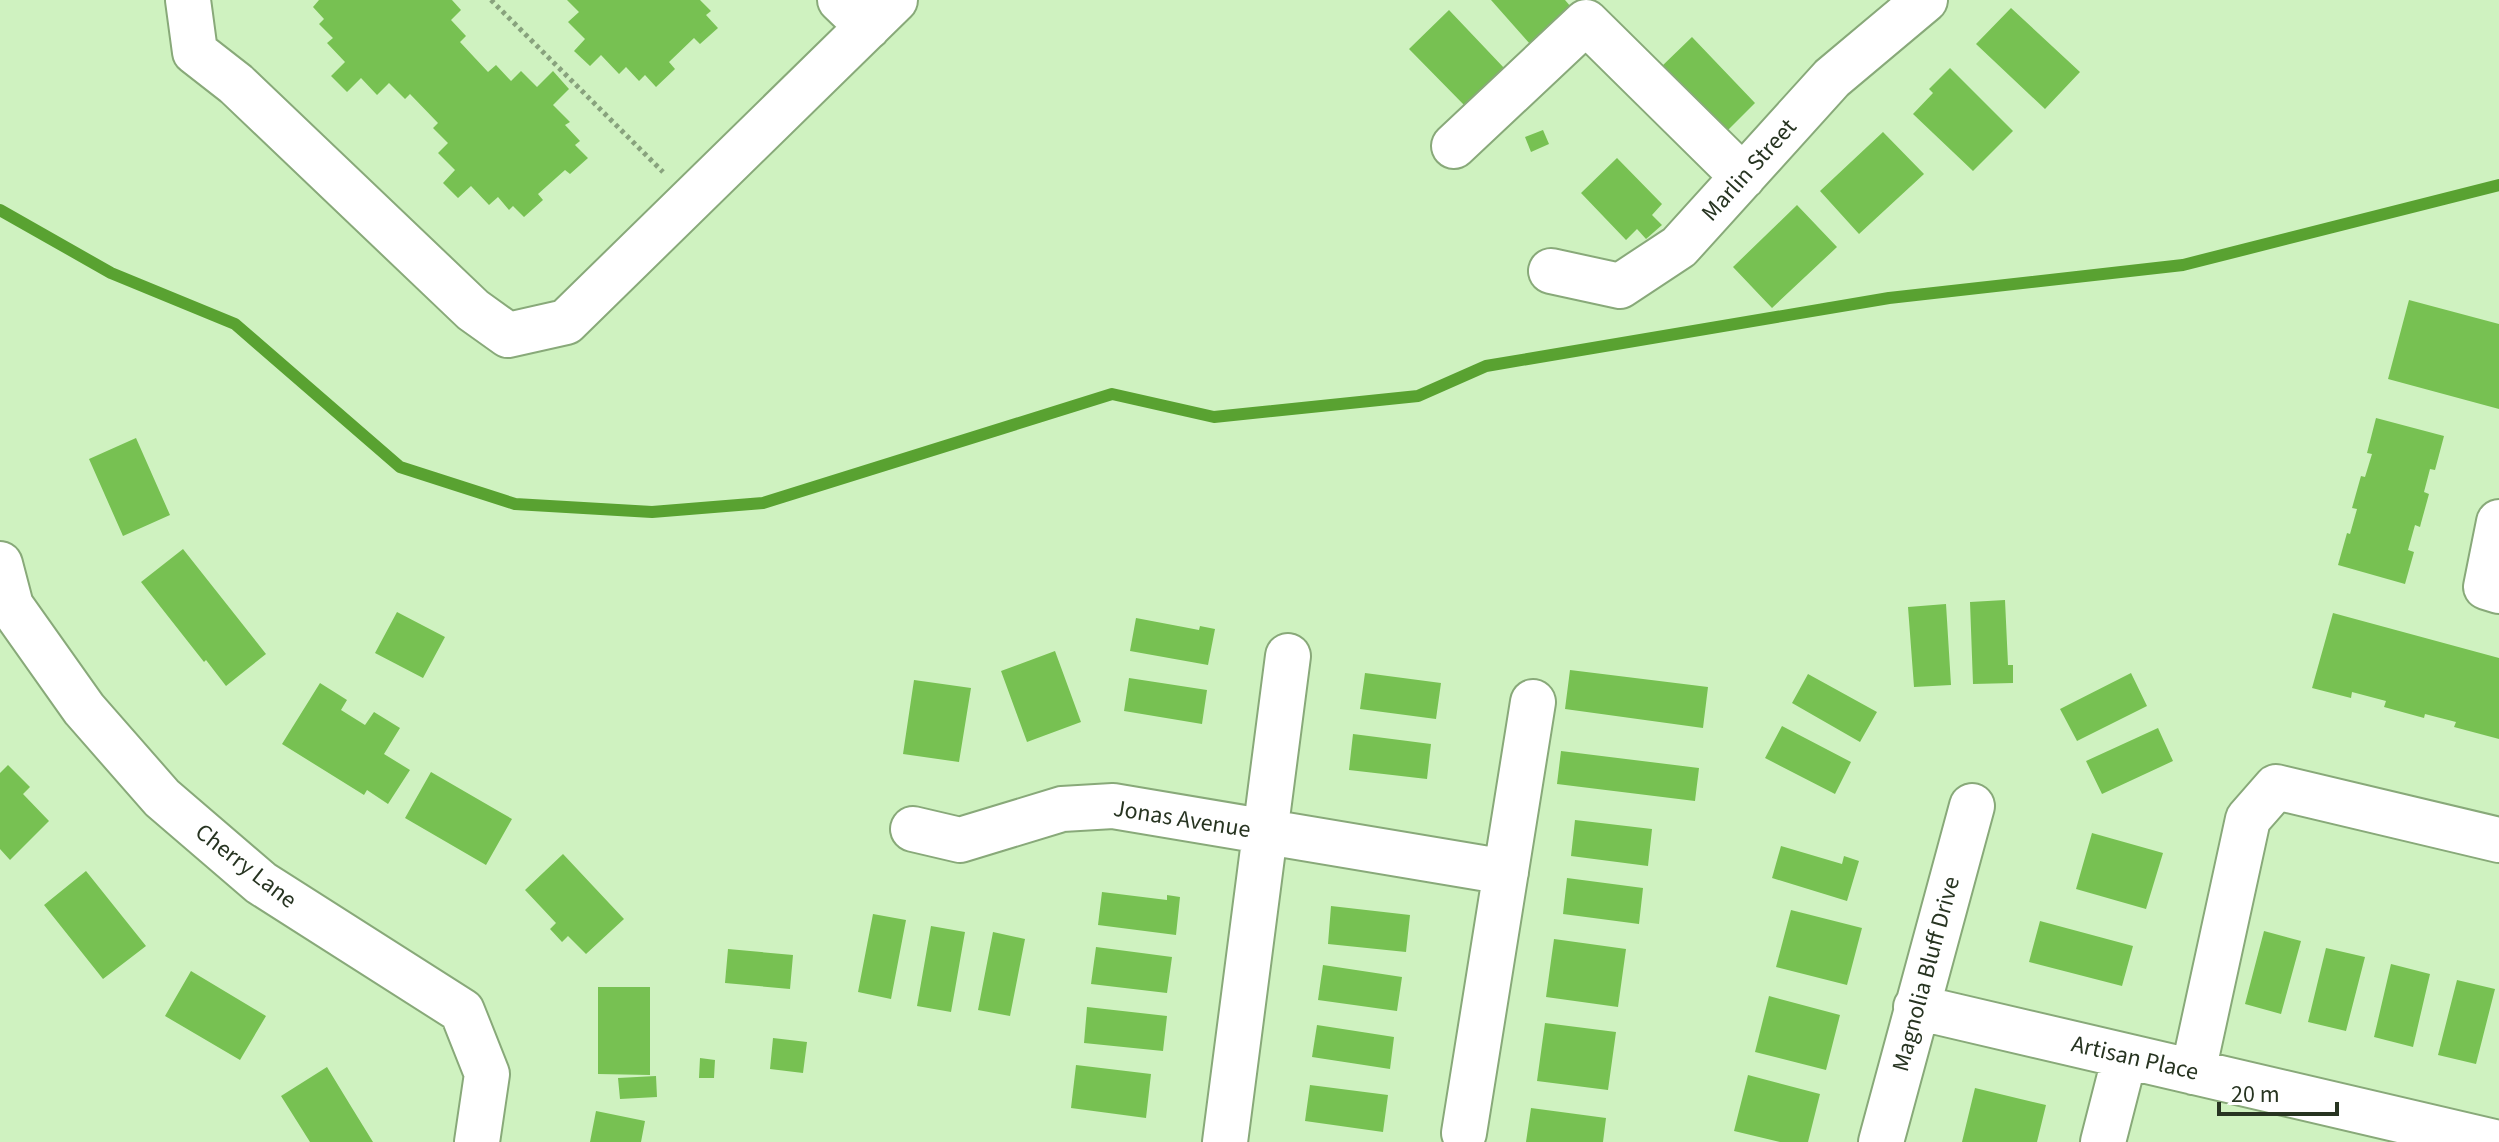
<svg xmlns="http://www.w3.org/2000/svg" width="2499" height="1142" viewBox="0 0 2499 1142" font-family="'Source Sans 3',sans-serif">
  <rect width="100%" height="100%" fill="#cff2c0"/>
  <g fill="none" stroke-linecap="round" stroke-linejoin="round">
    <path stroke="#59a231" stroke-width="12" d="M0,210L111,273L235,324L400,467L515,504L652,512L763,503L1112,394L1214,417L1418,396L1486,366L1889,298L2183,265L2499,185"/>
  </g>
  <path fill="#77c152" d="M319,0H452L461,10L451,20L466,36L460,42L488,72L496,65L511,81L521,71L537,87L553,71L569,89L553,105L570,122L565,125L580,141L575,145L588,158L570,174L565,170L538,194L543,200L524,217L513,206L509,210L498,197L489,205L471,186L458,198L443,183L455,170L438,153L448,143L433,128L438,123L410,94L405,99L389,83L377,95L361,78L347,92L331,76L345,62L327,43L333,38L319,24L324,19L313,7Z
    M567,0H700L711,11L706,15L718,28L700,44L694,38L669,62L675,69L656,87L645,75L639,81L626,67L619,74L601,55L590,66L574,51L585,39L568,22L579,12Z
    M1491,0H1565L1571,7L1530,44Z
    M2011,8L2080,72L2045,109L1976,44Z
    M1449,10L1505,69L1466,107L1409,49Z
    M1692,37L1755,103L1725,133L1661,67Z
    M1950,68L2013,131L1973,171L1913,114L1933,93L1929,89Z
    M1543,130L1549,144L1531,152L1525,137Z
    M1883,132L1924,174L1859,234L1820,191Z
    M1617,158L1662,204L1652,215L1662,225L1646,239L1637,229L1626,240L1581,193Z
    M1797,205L1837,247L1772,308L1733,267Z
    M2409,300L2499,324V409L2388,379Z
    M2376,418L2444,436L2435,470L2430,469L2424,492L2429,494L2421,523L2420,527L2415,525L2408,550L2414,552L2405,584L2338,565L2347,533L2350,534L2357,509L2352,508L2361,476L2365,477L2372,454L2367,453Z
    M136,438L170,515L123,536L89,459Z
    M183,549L266,654L226,686L206,660L204,662L141,582Z
    M2005,600L2008,665H2013V683L1973,684L1970,602Z
    M1946,604L1951,685L1914,687L1908,607Z
    M397,612L445,637L423,678L375,653Z
    M2333,613L2499,658V739L2454,727L2456,722L2425,714L2424,718L2384,707L2386,701L2352,692L2351,698L2312,688Z
    M1136,618L1199,630L1200,626L1215,629L1208,665L1130,651Z
    M1055,651L1081,722L1027,742L1001,671Z
    M1570,670L1708,687L1703,728L1565,709Z
    M1365,673L1441,683L1436,719L1360,709Z
    M2131,673L2147,706L2077,741L2060,709Z
    M1808,674L1877,712L1860,742L1792,703Z
    M1129,678L1207,690L1202,724L1124,711Z
    M914,680L971,688L959,762L903,754Z
    M320,683L347,700L341,710L365,725L374,712L400,728L384,754L410,770L388,804L367,790L364,795L282,744Z
    M1782,726L1851,762L1835,794L1765,758Z
    M2158,728L2173,761L2102,794L2086,761Z
    M1353,734L1431,744L1427,779L1349,770Z
    M1561,751L1699,768L1695,801L1557,784Z
    M8,765L30,787L23,794L49,821L10,860L0,849V773Z
    M431,772L512,819L486,865L405,818Z
    M1575,820L1652,829L1648,866L1571,856Z
    M2092,833L2163,853L2146,909L2076,889Z
    M1781,846L1842,864L1844,856L1859,861L1847,901L1772,878Z
    M563,854L624,919L586,954L568,936L562,942L550,929L556,923L525,890Z
    M86,871L146,946L103,979L44,905Z
    M1567,878L1643,888L1639,924L1563,914Z
    M1102,892L1167,900V895L1180,897L1176,935L1098,925Z
    M1331,906L1410,915L1406,952L1328,944Z
    M1791,910L1862,928L1847,985L1776,967Z
    M873,914L906,920L891,999L858,992Z
    M2040,921L2133,946L2122,986L2029,962Z
    M931,926L965,932L951,1012L917,1006Z
    M2264,931L2301,941L2281,1014L2245,1004Z
    M993,932L1025,939L1010,1016L978,1010Z
    M1554,939L1626,949L1618,1007L1546,997Z
    M1096,947L1172,957L1167,993L1091,984Z
    M2326,948L2365,957L2346,1031L2308,1022Z
    M728,949L793,955L790,989L725,983Z
    M2391,964L2430,974L2413,1047L2374,1037Z
    M1323,965L1402,977L1397,1011L1318,1000Z
    M191,971L266,1016L240,1060L165,1016Z
    M2457,980L2495,989L2476,1064L2438,1055Z
    M598,987H650V1075L598,1074Z
    M1769,996L1840,1015L1826,1070L1755,1052Z
    M1087,1007L1167,1016L1163,1051L1084,1043Z
    M1545,1023L1616,1032L1608,1090L1537,1081Z
    M1317,1025L1394,1037L1390,1069L1312,1057Z
    M773,1038L807,1042L803,1073L770,1069Z
    M700,1058L715,1060L714,1078H699Z
    M1076,1065L1151,1074L1146,1118L1071,1108Z
    M327,1067L352,1108L373,1142H310L281,1096Z
    M1748,1075L1820,1094L1808,1142H1780L1734,1131Z
    M656,1076L657,1097L620,1099L618,1078Z
    M1310,1085L1388,1095L1383,1132L1305,1121Z
    M1975,1088L2046,1105L2037,1142H1962Z
    M1531,1108L1606,1118L1603,1142H1526Z
    M596,1111L645,1121L641,1142H590Z"/>
  <g fill="none" stroke-linecap="round" stroke-linejoin="round">
    <g stroke="#88a979" stroke-width="48">
      <path id="minor" d="M188,0L195,52L236,84L473,310L508,335L566,322L895,0
        M840,0L868,27
        M1454,146L1586,22L1743,177
        M1551,271L1620,286L1679,247L1832,78L1925,0
        M2499,522L2486,587L2499,591
        M0,564L11,606L84,709L162,798L261,883L462,1011L487,1074L477,1142
        M913,829L960,840L1062,809L1113,806L1506,872
        M1916,1007L2494,1142
        M2193,1072L2248,819L2276,787L2499,840
        M1464,1133L1533,702
        M1225,1142L1288,656
        M1881,1142L1972,806
        M2103,1142L2125,1056"/>
    </g>
    <path stroke="#88a27d" stroke-width="5" stroke-dasharray="4 4" stroke-linecap="butt" d="M491,0L663,172"/>
    <use href="#minor" stroke="#fff" stroke-width="44"/>
  </g>
  <g text-anchor="middle" dominant-baseline="central" stroke-width="6" stroke-linejoin="round" paint-order="stroke">
    <g font-size="24" fill="#273421" stroke="#fff">
      <text transform="translate(1749 170) rotate(-48)">Marlin Street</text>
      <text transform="translate(1182 819) rotate(9)">Jonas Avenue</text>
      <text transform="translate(246 866) rotate(38)">Cherry Lane</text>
      <text transform="translate(1926 974) rotate(-75)">Magnolia Bluff Drive</text>
      <text transform="translate(2135 1058) rotate(13)">Artisan Place</text>
    </g>
  </g>
  <path d="M2219 1102v12h118v-12" fill="none" stroke="#273421" stroke-width="4"/>
  <text x="2231" y="1102" font-size="24" fill="#273421" stroke="#ffffff" stroke-width="6" paint-order="stroke">20 m</text>
</svg>
